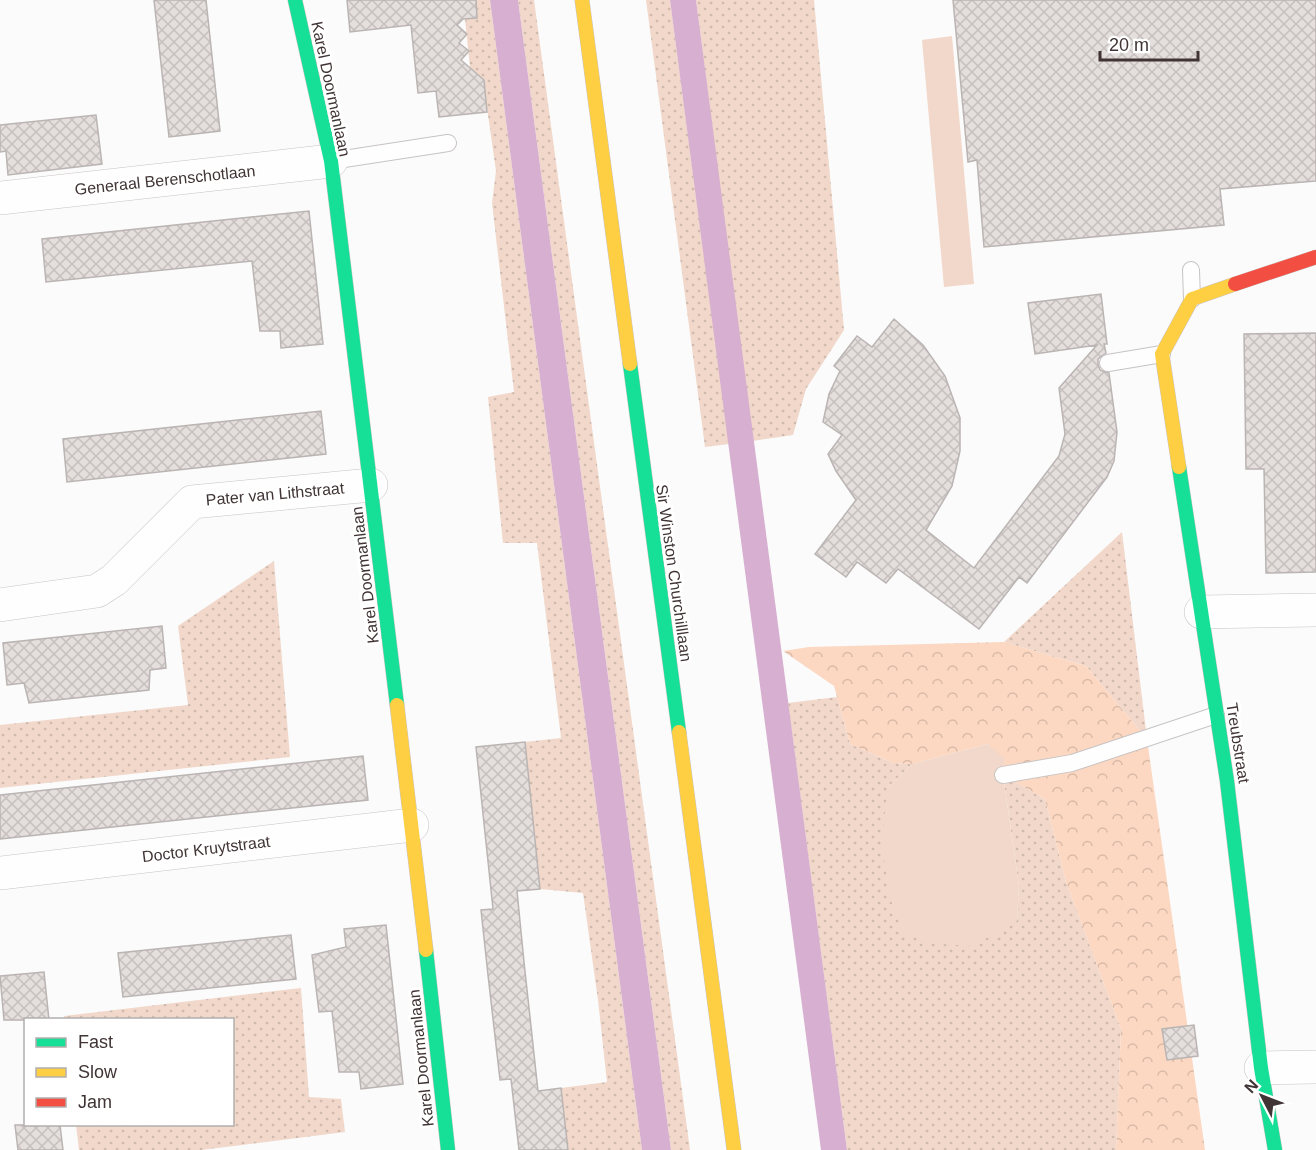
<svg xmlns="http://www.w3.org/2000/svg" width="1316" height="1150" viewBox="0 0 1316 1150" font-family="Helvetica,sans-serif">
  <defs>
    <pattern id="grass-dots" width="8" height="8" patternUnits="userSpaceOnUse" patternTransform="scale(1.5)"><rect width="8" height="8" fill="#f1d8ca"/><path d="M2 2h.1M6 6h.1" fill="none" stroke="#d0baae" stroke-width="1.8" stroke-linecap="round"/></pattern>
    <pattern id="forest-crowns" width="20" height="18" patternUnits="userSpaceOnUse" patternTransform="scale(1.5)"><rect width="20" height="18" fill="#fcd8c2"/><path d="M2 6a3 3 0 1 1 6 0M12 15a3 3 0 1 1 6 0" fill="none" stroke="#d9baa7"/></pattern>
    <pattern id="building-cross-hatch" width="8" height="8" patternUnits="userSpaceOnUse" patternTransform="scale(1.5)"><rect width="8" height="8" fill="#e4dedd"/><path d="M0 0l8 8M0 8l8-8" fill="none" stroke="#c5bfbe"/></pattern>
  </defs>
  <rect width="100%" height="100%" fill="#fbfbfb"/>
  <path fill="url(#grass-dots)" d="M463,0H490L642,1150H568L561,1088L607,1082L598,1000L583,893L540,889L525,742L561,738L537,543H503L488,397L514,392L492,203L496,171L484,87H472Z
    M518,0H534L690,1150H671Z
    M646,0H670L729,444L705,447Z
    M696,0H814L844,330L806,389L793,435L752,441Z
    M1122,532L1147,739L1086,666L1004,642Z
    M274,561L290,757L0,788V725L188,705L178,626Z
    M837,697L850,744L893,763L912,764L887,788L1017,921L1019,886L1003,775L1045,799L1066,882L1121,1029L1116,1150H847L788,703Z
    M301,988L309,1097L341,1099L345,1132L201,1150H79L76,1125L232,1124V1020H64V1016Z"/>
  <path fill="url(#forest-crowns)" d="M1004,642L1086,666L1147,739L1205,1150H1116L1121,1029L1066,882L1045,799L1003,775L988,744L912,764L893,763L850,744L834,686L783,651L809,647Z"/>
  <path fill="#f1d8ca" d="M952,36L974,284L944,287L922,40Z
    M988,744L1004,758L1003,775L1019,886L1017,921L972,946L926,943L903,932L890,898L882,846L887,788L912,764Z"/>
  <path fill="#d7afd0" d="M490,0H518L671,1150H642Z
    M670,0H696L847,1150H821Z"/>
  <path fill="url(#building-cross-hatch)" stroke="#bab4b3" stroke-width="1.5" d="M154,0H206L220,131L169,137Z
    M347,0H476L477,18L463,19L457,25L467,34L459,43L469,51L461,60L484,80L487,112L439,117L436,91L418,93L411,25L350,32Z
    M953,0H1316V181L1220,189L1224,225L984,247L977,160L968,162Z
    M96,115L102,164L8,175L6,151L0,152V125Z
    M309,211L323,344L281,348L280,331H260L252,261L46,282L42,239Z
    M1101,294L1107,344H1104L1106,353L1098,359V364L1100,370L1109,373L1117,432L1114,461L1107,477L1027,583L1019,577L979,629L898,569L886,583L857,562L846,577L815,554L856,500L836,471L828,454L842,435L823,422L829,394L840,371L834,366L857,336L872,347L894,319L923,345L945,376L960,418V451L952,486L926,530L974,568L1059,456L1065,434L1059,388L1097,345L1035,354L1028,303Z
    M1316,333V572L1266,573L1264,469H1246L1244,334Z
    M321,411L326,454L67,482L63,439Z
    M162,626L166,668L150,670L149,690L29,703L24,683L7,685L3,643Z
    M525,742L540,889L517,891L524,962L538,1091L561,1088L568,1150H519L511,1079L500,1080L488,975L481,910L493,909L476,747Z
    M363,756L368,800L0,839V795Z
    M386,925L403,1084L361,1089L359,1072H339L332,1011L319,1012L312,955L346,947L344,929Z
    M291,935L296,979L123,997L118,953Z
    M44,972L49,1020H4L0,976Z
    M1194,1025L1198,1056L1167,1060L1162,1029Z
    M15,1125H60L63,1150H18Z"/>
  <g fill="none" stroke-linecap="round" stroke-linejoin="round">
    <g stroke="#c8c3c3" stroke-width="18">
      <path id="lane" d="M331,161L448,143
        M1191,270L1192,299
        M1108,363L1162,354
        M1003,775L1072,763L1216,715"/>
    </g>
    <g stroke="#c8c3c3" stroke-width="34">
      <path id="street" d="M0,198L331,161
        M0,605L97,591L114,580L192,502L371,485
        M1201,612L1316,610
        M0,873L412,825
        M1261,1068L1316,1067"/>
    </g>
    <g stroke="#c8c3c3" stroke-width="15">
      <path id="fast" d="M295,0L331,161L397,705
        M630,364L679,732
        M1179,467L1227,781L1261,1068L1275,1150
        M426,950L448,1150"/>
    </g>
    <g stroke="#c8c3c3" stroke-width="15">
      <path id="slow" d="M582,0L630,364
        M1179,467L1162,354L1192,299L1235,284
        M397,705L426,950
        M679,732L734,1150"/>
    </g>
    <g stroke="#c8c3c3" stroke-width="15">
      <path id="jam" d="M1235,284L1316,257"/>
    </g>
    <use href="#lane" stroke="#fefefe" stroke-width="16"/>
    <use href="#street" stroke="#fefefe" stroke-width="33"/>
    <use href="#fast" stroke="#16e098" stroke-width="14"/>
    <use href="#slow" stroke="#ffcf43" stroke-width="14"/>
    <use href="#jam" stroke="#f24e42" stroke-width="14"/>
  </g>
  <g text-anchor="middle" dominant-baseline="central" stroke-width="6" stroke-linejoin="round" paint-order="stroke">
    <g font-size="16" fill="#403435" stroke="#fff">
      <text transform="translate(331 89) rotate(78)">Karel Doormanlaan</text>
      <text transform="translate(165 180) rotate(-6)">Generaal Berenschotlaan</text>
      <text transform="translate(275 494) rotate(-5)">Pater van Lithstraat</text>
      <text transform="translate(674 573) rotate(82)">Sir Winston Churchilllaan</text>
      <text transform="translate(365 575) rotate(-97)">Karel Doormanlaan</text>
      <text transform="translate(1238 743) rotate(81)">Treubstraat</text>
      <text transform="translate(206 849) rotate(-7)">Doctor Kruytstraat</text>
      <text transform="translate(421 1058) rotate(-96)">Karel Doormanlaan</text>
    </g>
  </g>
  <rect x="24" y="1018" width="210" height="108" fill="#ffffff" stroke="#b3aeae" stroke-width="1.5"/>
  <rect x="36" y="1038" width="30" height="9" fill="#16e098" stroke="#b3aeae" stroke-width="1.5"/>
  <text x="78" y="1048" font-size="18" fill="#403435">Fast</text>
  <rect x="36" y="1068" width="30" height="9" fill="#ffcf43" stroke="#b3aeae" stroke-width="1.5"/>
  <text x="78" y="1078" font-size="18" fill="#403435">Slow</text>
  <rect x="36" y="1098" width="30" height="9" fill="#f24e42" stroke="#b3aeae" stroke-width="1.5"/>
  <text x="78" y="1108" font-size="18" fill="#403435">Jam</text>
  <g transform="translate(1262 1096) rotate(312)" stroke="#ffffff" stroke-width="4.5" paint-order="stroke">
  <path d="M0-4.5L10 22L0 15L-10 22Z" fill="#403435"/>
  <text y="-9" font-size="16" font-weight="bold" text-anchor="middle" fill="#403435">N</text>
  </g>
  <path d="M1100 51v9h98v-9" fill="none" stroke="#403435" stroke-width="3"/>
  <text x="1109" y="51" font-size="18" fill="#403435" stroke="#ffffff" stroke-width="4.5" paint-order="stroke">20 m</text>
</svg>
